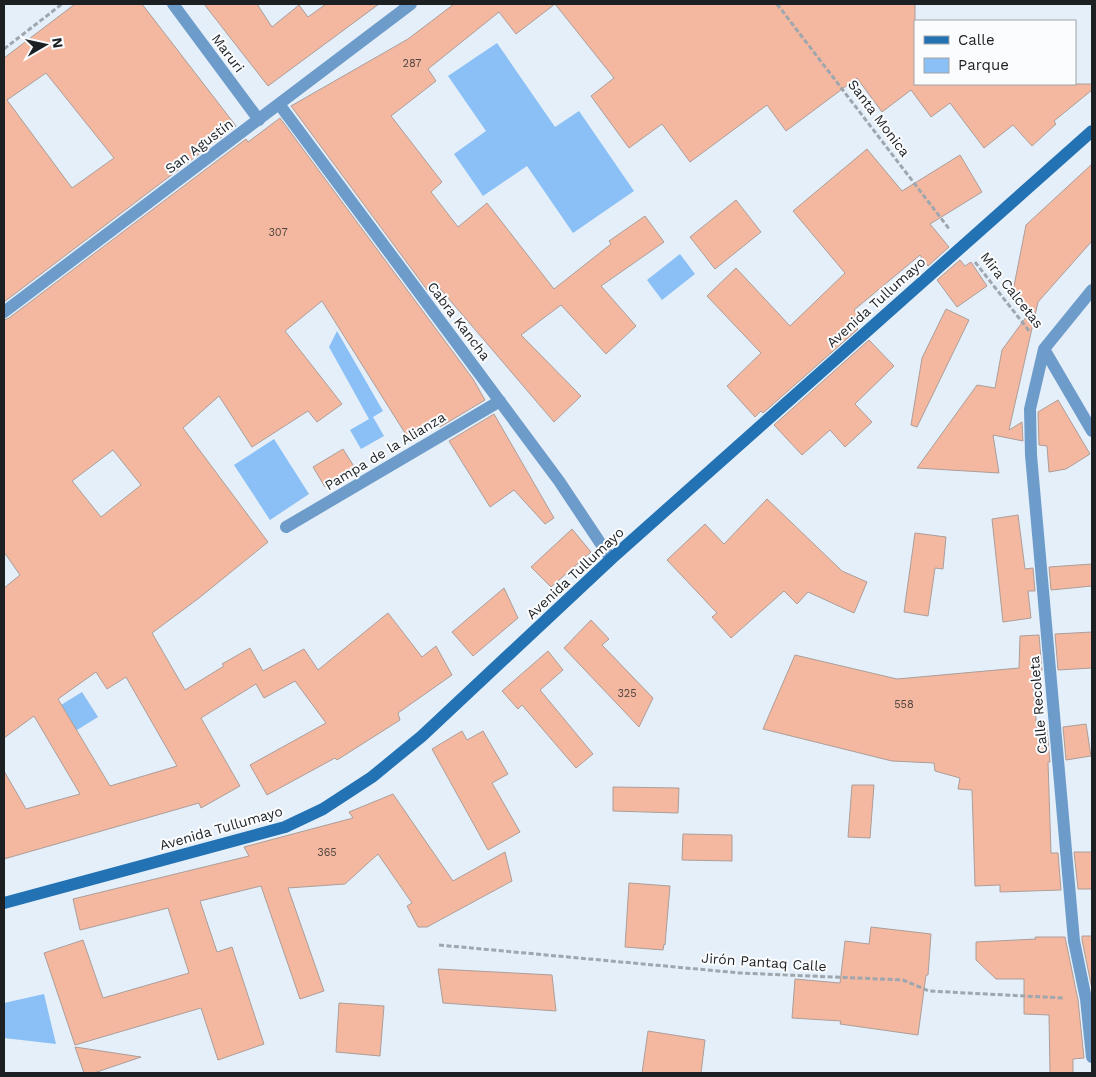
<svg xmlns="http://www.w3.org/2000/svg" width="1096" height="1077" viewBox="0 0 1096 1077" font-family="'Work Sans',sans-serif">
  <rect width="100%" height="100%" fill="#e5effa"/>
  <path fill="#8ac0f5" d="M497,43L555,127L579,111L634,191L573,233L527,166L483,196L454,154L486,131L448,76Z
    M680,254L695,274L662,300L647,280Z
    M337,331L383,411L373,417L384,436L361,449L350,430L369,419L329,347Z
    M274,439L309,494L270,520L234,465Z
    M82,692L98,717L56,743L40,718Z
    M44,994L56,1044L4,1038V1003Z"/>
  <path fill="#f4b7a0" stroke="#ac9e99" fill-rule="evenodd" d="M75,4H142L236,126L4,302V58ZM46,73L114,158L72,188L7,100Z
    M204,4H257L272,27L299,5L308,17L326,4H379L268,86Z
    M454,4H915V84H1092V90L1054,121L1056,124L1032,146L1013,125L984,148L950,103L931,117L911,90L882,112L857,78L786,131L767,105L690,162L662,124L629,148L591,96L614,78L555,4L516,34L499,12L428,69L436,81L391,116L442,182L431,192L458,227L487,203L554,289L611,244L609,241L645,216L664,242L601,286L636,326L606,354L561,305L521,335L581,396L554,422L437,285L428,291L291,106L408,39Z
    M280,118L473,379L485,400L440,427L437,422L410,441L322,301L285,331L342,404L317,422L308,411L252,447L219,396L183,428L268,542L199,598L152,633L185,690L224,666L222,664L250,648L263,671L304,649L318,670L388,613L422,657L436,646L452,675L398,713L400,720L337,760L335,758L267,795L250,765L326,723L295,681L264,698L256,684L201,718L240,786L201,808L199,803L4,859V771L26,809L80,794L34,716L4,738V588L20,575L4,552V320L9,318L246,139L248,142ZM113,450L141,485L101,517L72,481ZM96,672L107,689L126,677L177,766L110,786L58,699Z
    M867,149L902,191L960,155L982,192L930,224L949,247L928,266L920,255L854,310L861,317L853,324L858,329L763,413L761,411L755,417L727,386L761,353L707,296L736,268L790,326L845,273L793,211Z
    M1092,164V241L1038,302L1009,430L1022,422L1023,441L993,435L999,473L917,468L977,385L995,388L1002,350L1032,309L1029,311L1013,291L1026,225Z
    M736,200L761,232L715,269L690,237Z
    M960,260L965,266L971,262L987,286L957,307L937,280Z
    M946,309L969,320L917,427L911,425L922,358Z
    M869,340L894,366L855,404L872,422L845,447L830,430L802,455L774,425Z
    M1058,400L1090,454L1066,469L1049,472L1047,446L1039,445L1038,412Z
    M494,414L554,518L545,524L514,490L490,507L449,441Z
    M343,449L355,468L325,487L313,467Z
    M767,499L842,571L867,582L854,613L808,592L797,604L784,591L731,638L712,617L717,613L667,560L705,524L724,544Z
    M1018,515L1025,569L1033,568L1035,591H1028L1031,618L1003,622L992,519Z
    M572,529L591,552L551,587L531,567Z
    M915,533L946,537L943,569L935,568L928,616L904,612Z
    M1092,564V586L1051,590L1049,567Z
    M504,588L518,618L473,656L452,632Z
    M591,620L609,639L602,645L653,698L639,727L564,648Z
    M1092,632V668L1058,670L1055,634Z
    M1039,635L1042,671L1032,672L1037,731L1047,730L1050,762H1048L1051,853H1058L1061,890L1000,892V885L975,886L972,790L958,789L960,778L935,771L934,763L892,761L763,729L795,655L897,679L1019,668L1020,636Z
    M548,651L563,670L540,690L593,754L576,768L522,705L518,709L502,691Z
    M1086,724L1091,756L1066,760L1063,727Z
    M462,731L467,740L483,731L508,774L492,783L520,832L488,850L432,749Z
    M852,785H874L870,838L848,837Z
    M613,787L679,788L678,813L613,811Z
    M393,794L453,881L505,852L512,881L427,927H418L407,906L412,903L378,854L345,884L288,888L324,991L300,999L261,886L200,901L217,952L232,947L264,1044L218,1060L201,1008L75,1045L44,953L83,940L103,998L189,973L168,908L80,930L73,899L249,856L244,847L353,818L349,812Z
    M683,834L732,835V861L682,860Z
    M1074,852H1092V889H1078Z
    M629,883L670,886L665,945L664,944L663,950L625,947Z
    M871,927L931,934L928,975H926L918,1035L840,1024L841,1021L792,1018L795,979L840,983L845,941L869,944Z
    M1082,936H1092V989L1082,940Z
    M1035,937H1065L1078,1000L1084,1058L1073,1059V1073H1050L1049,1015L1024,1014V979H996L976,960V942L1036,939Z
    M438,969L552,975L556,1011L443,1003Z
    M339,1003L384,1006L380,1056L336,1052Z
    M648,1031L705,1040L701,1073H642Z
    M75,1047L141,1057L94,1073H84Z"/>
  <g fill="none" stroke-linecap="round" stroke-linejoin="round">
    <path stroke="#9ea6ae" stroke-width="3" stroke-dasharray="5 2.5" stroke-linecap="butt" d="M777,4L950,230
      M4,49L62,4
      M975,262L1030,332
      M439,945L740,973L903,980L929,991L1063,998"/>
    <path stroke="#6d9cca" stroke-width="12" d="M173,4L259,120
      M279,104L559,481L611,559
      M1092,290L1044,349L1030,409L1031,455L1074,941L1086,999L1092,1057
      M4,312L411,4
      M1044,349L1092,431
      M286,527L500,401"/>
    <path stroke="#2272b4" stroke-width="12" d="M4,903L285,827L323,809L372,777L422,736L611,559L1092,131"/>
  </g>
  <g text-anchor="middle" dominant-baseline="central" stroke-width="4" stroke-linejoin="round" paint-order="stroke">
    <g font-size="11" fill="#524642">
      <text x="412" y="63">287</text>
      <text x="278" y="232">307</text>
      <text x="627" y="693">325</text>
      <text x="904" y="704">558</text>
      <text x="327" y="852">365</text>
    </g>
    <g font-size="14" fill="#1c2023" stroke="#fafcfe">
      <text transform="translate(228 53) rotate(53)">Maruri</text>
      <text transform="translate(879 118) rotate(53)">Santa Monica</text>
      <text transform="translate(199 146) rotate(-37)">San Agustín</text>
      <text transform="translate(1012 290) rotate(52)">Mira Calcetas</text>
      <text transform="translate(876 302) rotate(-42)">Avenida Tullumayo</text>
      <text transform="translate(459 321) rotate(53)">Cabra Kancha</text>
      <text transform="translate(385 451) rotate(-31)">Pampa de la Alianza</text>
      <text transform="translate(575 573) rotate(-43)">Avenida Tullumayo</text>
      <text transform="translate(1038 705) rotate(-95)">Calle Recoleta</text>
      <text transform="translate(221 828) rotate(-16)">Avenida Tullumayo</text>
      <text transform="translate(764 962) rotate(4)">Jirón Pantaq Calle</text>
    </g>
  </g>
  <rect width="1096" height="1077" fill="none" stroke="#1c2023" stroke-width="10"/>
  <rect x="914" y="20" width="162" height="65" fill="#fafcfe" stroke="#a1a4a6"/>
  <rect x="924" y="36" width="25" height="8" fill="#2272b4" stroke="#a1a4a6"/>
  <text x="958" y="45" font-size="15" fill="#1c2023">Calle</text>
  <rect x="924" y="58" width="25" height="15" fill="#8ac0f5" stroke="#a1a4a6"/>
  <text x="958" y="70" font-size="15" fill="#1c2023">Parque</text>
  <g transform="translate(45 45) rotate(81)" stroke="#fafcfe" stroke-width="4" paint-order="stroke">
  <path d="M0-4L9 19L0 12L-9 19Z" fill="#1c2023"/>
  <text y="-8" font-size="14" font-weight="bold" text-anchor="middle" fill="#1c2023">N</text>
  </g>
</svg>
